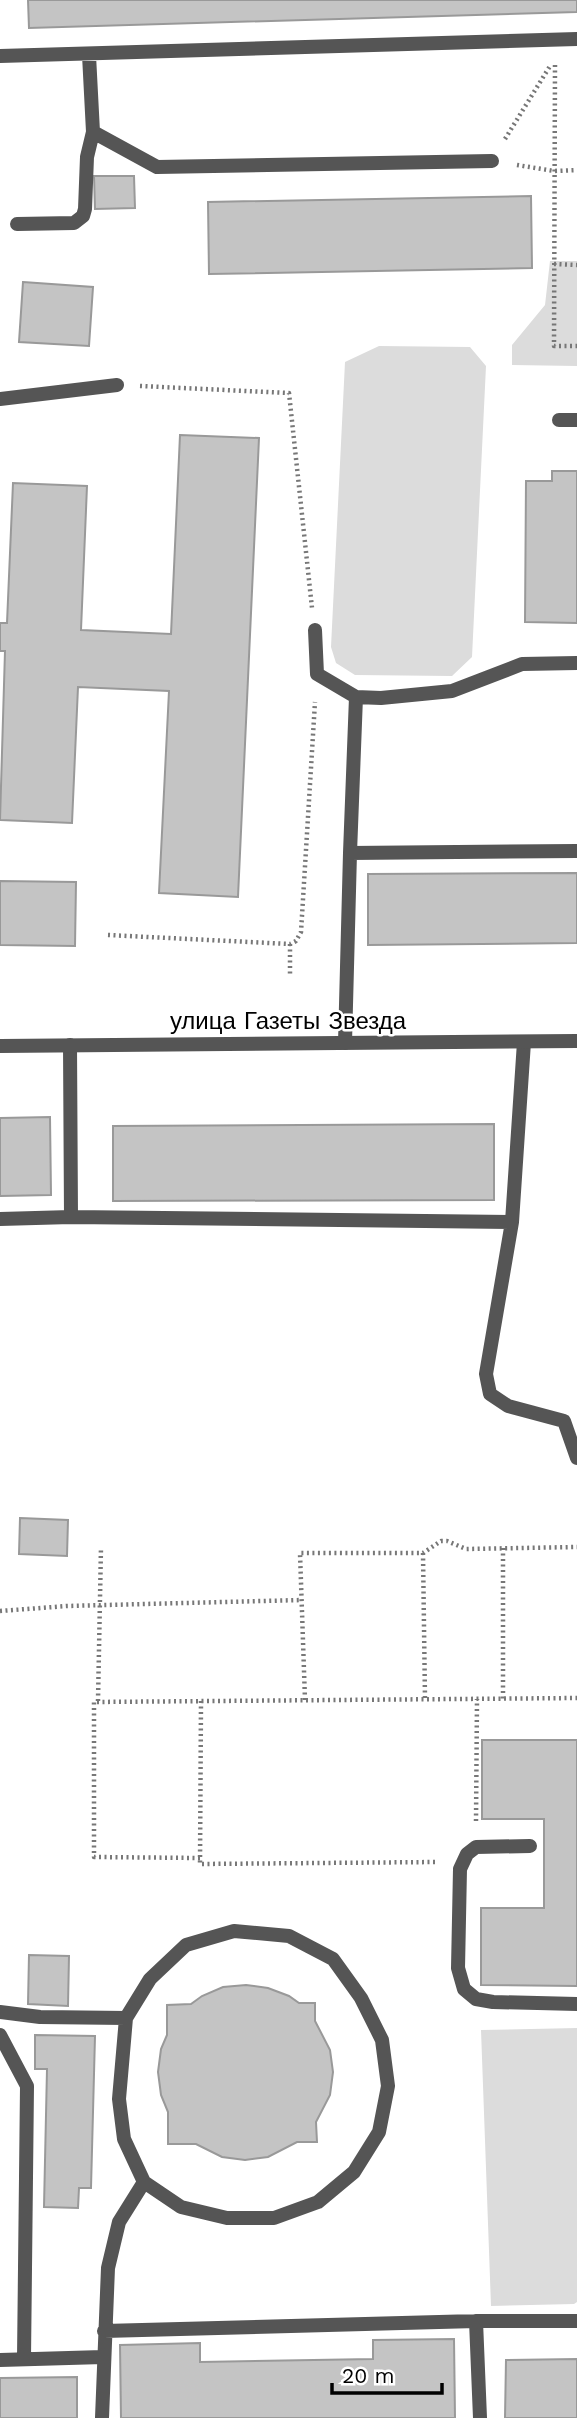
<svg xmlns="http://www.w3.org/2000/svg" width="577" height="2418" viewBox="0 0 577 2418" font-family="'Work Sans',sans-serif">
  <rect width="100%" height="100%" fill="#fff"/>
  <path fill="#dcdcdc" d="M550,261H577V366L512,365V345L545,305Z
    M379,346L470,347L486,366L472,657L452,676L355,675L336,663L331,647L345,362Z
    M577,2028V2302L574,2304L491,2306L481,2030Z"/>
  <path fill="#c4c4c4" stroke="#999" stroke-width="2" d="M28,0H577V12L29,28Z
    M94,176H134L135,208L95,209Z
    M531,196L532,268L209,274L208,202Z
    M23,282L93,287L89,346L19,342Z
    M180,435L259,438L238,897L159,893L169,691L78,687L72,823L0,820L5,651H0V623H7L13,483L87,486L81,630L171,634Z
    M552,471H577V623L525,622L526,481H552Z
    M577,873V943L368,945V874Z
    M0,881L76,882L75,946L0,945Z
    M50,1117L51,1195L0,1196V1118Z
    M494,1124V1200L113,1201V1126Z
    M20,1518L68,1520L67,1556L19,1554Z
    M482,1740H577V1986L481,1985V1908H544V1819H482Z
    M29,1955L69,1956L68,2006L28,2004Z
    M246,1985L268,1988L289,1996L299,2003H315V2021L330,2050L333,2072L330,2095L316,2122L317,2142H297L268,2157L245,2160L222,2157L196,2144H168V2112L161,2095L158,2072L161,2049L167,2035V2005L191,2004L202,1996L223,1987Z
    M35,2035L95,2036L91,2188H79L78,2208L44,2207L47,2069H35Z
    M454,2339L455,2418H121L120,2345L200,2343V2362L373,2359V2340Z
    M577,2359V2418H505L506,2360Z
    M77,2377V2418H0V2378Z"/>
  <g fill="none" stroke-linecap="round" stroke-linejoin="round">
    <path stroke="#777" stroke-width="4.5" stroke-dasharray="2 3.5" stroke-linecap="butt" d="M555,65L554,346H577
      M505,139L550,66
      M517,165L554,171L577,170
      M554,264L577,265
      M140,386L289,393L312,608
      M108,935L290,944L296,941L301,932L315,702
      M290,944V976
      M503,1548V1699
      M423,1553L425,1699
      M0,1611L67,1606L302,1600
      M305,1700L300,1553H423L441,1541H447L466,1549L577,1547
      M98,1701L101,1547
      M201,1701L200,1864L438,1862
      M476,1821L477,1699
      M200,1858L94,1857V1702L577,1698"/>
    <path stroke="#555" stroke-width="14" d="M89,55L93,132L157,167L492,161
      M0,56L577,39
      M17,224L74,223L83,216L85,209L87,157L93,132
      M0,399L117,385
      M559,420H577
      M315,630L317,674L356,697
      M577,663L522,664L452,691L381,698L356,697L350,853L577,851
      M524,1042L512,1222L486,1374L490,1394L508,1406L564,1421L577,1458
      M345,1043L350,853
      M70,1045L71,1217
      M0,1219L71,1217L512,1222
      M530,1846L476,1847L467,1854L460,1869L458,1968L464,1989L476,1999L493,2002L577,2004
      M234,1931L289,1936L333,1959L361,1998L382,2040L388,2086L379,2132L354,2172L318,2202L274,2218H227L181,2207L144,2182L124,2139L119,2099L126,2018L150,1979L186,1945Z
      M0,2012L40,2017L126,2018
      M0,2035L27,2086L24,2359
      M476,2321L480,2418
      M104,2331L476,2321H577
      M0,2360L103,2357
      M102,2418L108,2268L119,2222L144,2182"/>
    <path stroke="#555" stroke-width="14" d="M0,1046L577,1041"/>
  </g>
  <g text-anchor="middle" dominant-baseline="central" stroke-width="5" stroke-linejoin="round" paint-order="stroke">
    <g font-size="24" fill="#000" stroke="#fff">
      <text x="288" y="1021">улица Газеты Звезда</text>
    </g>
  </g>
  <path d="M332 2383v10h110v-10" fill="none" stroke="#000000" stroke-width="3.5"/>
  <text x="342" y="2383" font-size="21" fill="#000000" stroke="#ffffff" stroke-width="5" paint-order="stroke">20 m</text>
</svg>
